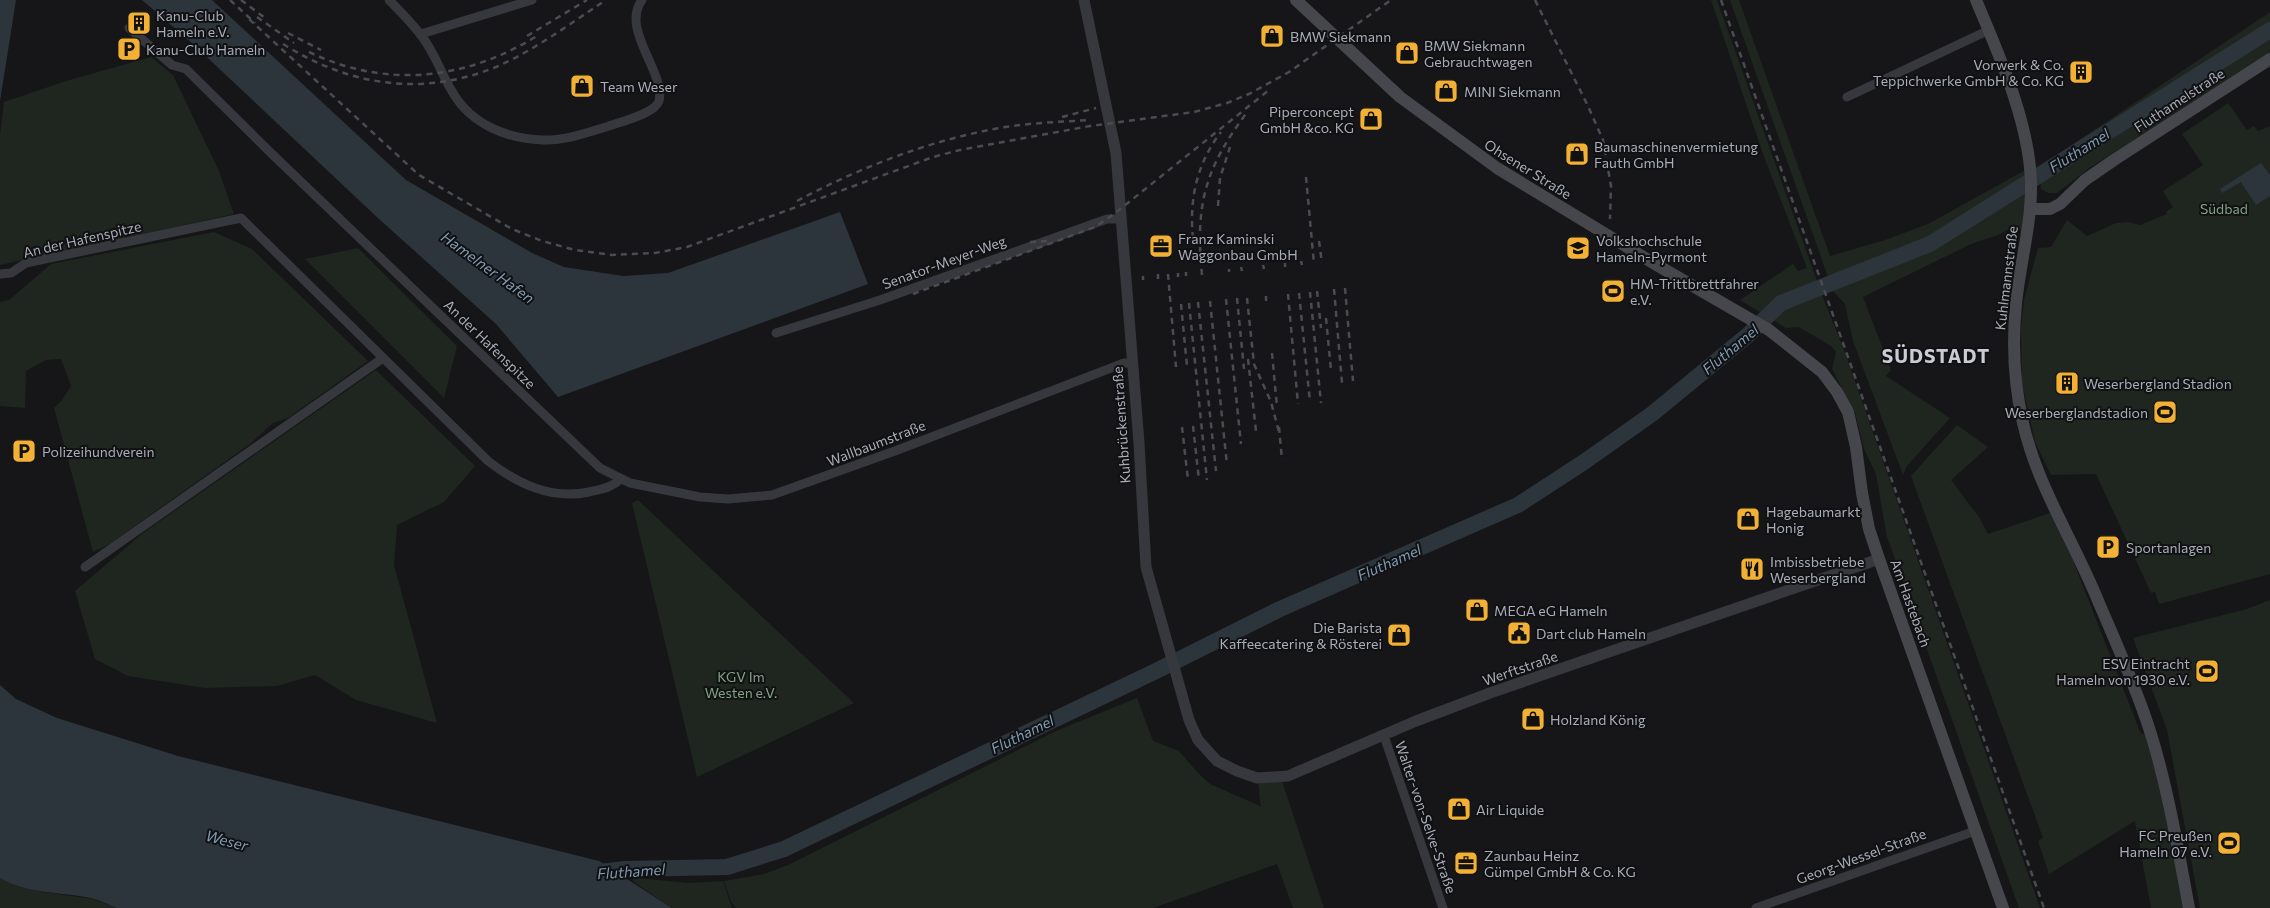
<svg xmlns="http://www.w3.org/2000/svg" width="2270" height="908" viewBox="0 0 2270 908" font-family="Commissioner,sans-serif">
  <rect width="100%" height="100%" fill="#161618"/>
  <path fill="#1e261f" d="M1711,0H1717L1822,295L1844,350L2040,908H2019L1887,537L1876,474L1864,449L1855,413L1832,369L1836,352L1831,346L1799,327L1786,328L1740,300L1793,264L1798,271L1807,268L1763,154Z
    M1730,0H1739L1830,256L1885,240L1928,224L2029,168L2027,232L2011,228L1998,235L1971,244L1863,297L1891,370L1886,376L1950,418L1907,466L1903,475L1853,341L1845,304L1833,291Z
    M2270,12V52L2088,169L2057,193H2048L2041,189L2039,167Z
    M151,57L173,75L219,171L234,214L0,265V135L4,102L66,81Z
    M2228,103L2247,130L2254,126L2258,131L2270,126V574L2159,604L2155,592L2151,593L2096,474L2051,475L2035,442L2022,383L2021,327L2024,300L2038,248L2051,247L2067,220L2087,236L2116,223L2128,222L2140,225L2167,214L2166,212L2173,207L2163,191L2203,165L2182,134Z
    M214,232L252,249L368,361L288,418L273,423L250,444L111,543L93,552L54,408L62,400L71,386L61,359L46,360L26,371L25,408L0,406V302L9,300L51,264Z
    M358,248L457,346L444,398L305,259Z
    M376,370L475,466L444,502L397,525L394,565L437,723L356,700L315,675L277,686L205,688L128,676L95,659L75,591L143,533Z
    M1957,425L1988,447L1951,480L1979,517L1988,534L2050,513L2072,558L2141,734L2150,732L2188,908H2151L2135,821L2049,874L2038,841L2043,838L1911,476Z
    M638,500L854,703L697,777L632,503Z
    M2270,600V908H2200L2167,730L2133,638L2247,609Z
    M1137,698L1153,741L1179,751L1198,773L1210,784L1260,806L1261,811L1258,779L1281,778L1324,908H1293L1277,864L1153,908H736L731,902L724,881L764,874L788,865L1056,731Z
    M0,878L43,892L93,899L117,908H0Z
    M637,878L689,883L723,881L732,908H672L634,882L633,879Z"/>
  <path fill="#2c353c" d="M0,0H16L0,101Z
    M142,0H212L406,180L532,253L564,267L623,276L668,273L840,212L868,284L558,397L496,324L379,219L193,44Z
    M2261,163L2270,175V196L2256,205L2241,182L2222,193L2220,189Z
    M0,685L16,699L57,718L178,756L599,861L672,908H117C109,905 100,900 91,898C61,892 28,894 0,878Z"/>
  <g fill="none" stroke-linecap="round" stroke-linejoin="round">
    <path stroke="#2c353c" stroke-width="16" d="M592,873L625,869L727,867L784,849L1156,671L1280,609L1518,505L1584,462L1652,414L1748,335L1781,303L1930,244L2270,30"/>
    <path stroke="#37383d" stroke-width="9" d="M389,0C400,11 411,22 420,34C435,52 441,74 453,93C472,125 508,139 543,140C564,141 586,133 606,127C619,122 655,114 659,101C666,73 620,29 642,0
      M129,28L172,65L186,69L273,155L600,468L630,483L700,497L728,499L772,495L895,451L1124,363H1132
      M421,34L532,0
      M1847,97L1989,30
      M0,274L11,273L26,263L241,218L488,461C518,484 551,500 589,492C602,489 611,488 621,479
      M776,333L880,300L1107,219H1121
      M85,567L383,358
      M1384,736L1443,908
      M1756,908L1975,831"/>
    <path stroke="#37383d" stroke-width="11" d="M1084,0L1116,153L1139,443L1146,567L1189,720L1198,740L1217,761L1237,771L1257,778L1288,776L1416,721L1490,693L1879,559"/>
    <path stroke="#45474d" stroke-width="12" d="M1296,0L1400,97L1497,168L1655,264L1769,330L1822,372L1837,392L1848,412L1856,447L1862,493L1869,529L1879,559L2003,908
      M1976,0C1999,55 2029,121 2031,182C2032,223 2020,263 2016,304C2012,344 2014,384 2023,423C2037,486 2075,543 2099,603C2117,645 2136,687 2150,731C2168,788 2178,849 2189,908
      M2030,209H2050L2060,204L2085,180L2117,158L2270,59"/>
    <path stroke="#4a4c52" stroke-width="2.5" stroke-dasharray="6 5" stroke-linecap="butt" d="M230,0L255,23
      M241,0L265,18
      M1535,0L1587,104L1603,140L1611,186L1610,219
      M1721,0L2044,908
      M257,17L294,43
      M249,19L419,175L512,229L542,241L575,250L612,255L655,253L687,247L933,157L960,150L1090,126L1194,112L1227,103L1249,94L1289,72L1391,0
      M288,33L321,50
      M527,36L587,0
      M283,44C350,86 422,97 496,67C535,50 571,23 606,0
      M309,52C387,89 465,80 537,36
      M1062,117L1096,108
      M1306,177L1314,264
      M797,201C857,169 923,143 989,130C1022,123 1057,122 1091,120
      M1218,206L1220,178L1230,147
      M1193,238C1189,199 1197,163 1221,132
      M1319,241L1322,263
      M1030,242L1049,241
      M1301,261L1302,265
      M1285,263V267
      M1263,265L1264,269
      M1241,267L1242,271
      M1229,269V272
      M1186,272V276
      M1178,273V277
      M1158,274V279
      M1168,274L1176,367
      M1202,275C1195,204 1205,168 1248,111
      M1143,276V280
      M1345,288L1353,381
      M1334,289L1342,383
      M1317,291L1321,328
      M1310,292L1321,403
      M1299,293L1310,402
      M913,294L1095,227L1114,214L1269,90
      M1288,294L1298,404
      M1266,296V301
      M1237,298L1244,369
      M1247,298L1254,364L1271,402L1279,432
      M1226,299L1241,444
      M1210,301L1227,465
      M1198,302L1216,471
      M1189,303L1207,480
      M1181,304L1187,366
      M1326,318L1331,370
      M1272,353L1277,407
      M1248,359L1256,431
      M1193,426L1199,480
      M1182,427L1188,480
      M1279,427L1282,460"/>
  </g>
  <defs>
    <g id="building-square" transform="scale(1.25)"><rect x="-9" y="-9" width="18" height="18" rx="4" fill="#f2b134" stroke="#111113"/><path d="M-4-6H4V6H1V3H-1V6H-4ZM-2.5-4.3h1.7v1.8h-1.7ZM.8-4.3h1.7v1.8H.8ZM-2.5-1h1.7V.8h-1.7ZM.8-1h1.7V.8H.8Z" fill="#111"/></g>
    <g id="shop-square" transform="scale(1.25)"><rect x="-9" y="-9" width="18" height="18" rx="4" fill="#f2b134" stroke="#111113"/><path d="M-5-2.5h2.3a2.7 3.5 0 0 1 5.4 0H5L5.5 6h-11ZM-1.5-2.5h3a1.5 2.3 0 0 0-3 0Z" fill="#111"/></g>
    <g id="parking-square" transform="scale(1.25)"><rect x="-9" y="-9" width="18" height="18" rx="4" fill="#f2b134" stroke="#111113"/><path d="M-3.5-5.5H1a3.5 3.5 0 0 1 0 7H-1V5.5H-3.5ZM-1-3.4V-.6H.8a1.4 1.4 0 0 0 0-2.8Z" fill="#111"/></g>
    <g id="office-square" transform="scale(1.25)"><rect x="-9" y="-9" width="18" height="18" rx="4" fill="#f2b134" stroke="#111113"/><path d="M-6-3h4V-5.5h4V-3h4V5H-6ZM-1-4.5V-3h2v-1.5ZM-6 0V1H6V0Z" fill="#111"/></g>
    <g id="university-square" transform="scale(1.25)"><rect x="-9" y="-9" width="18" height="18" rx="4" fill="#f2b134" stroke="#111113"/><path d="M0-5L7-2L0 1L-7-2ZM-4 1L0 2.5L4 1V4Q0 6-4 4Z" fill="#111"/></g>
    <g id="stadium-square" transform="scale(1.25)"><rect x="-9" y="-9" width="18" height="18" rx="4" fill="#f2b134" stroke="#111113"/><path d="M0-5a6.5 5 0 1 0 0 10a6.5 5 0 1 0 0-10ZM-3.5-1.8h7v3.6h-7Z" fill="#111"/></g>
    <g id="restaurant-square" transform="scale(1.25)"><rect x="-9" y="-9" width="18" height="18" rx="4" fill="#f2b134" stroke="#111113"/><path d="M-5-6h1v4h1v-4h1v4h1v-4h1v5L-1.5 .5V6h-2V.5L-5-1ZM5-6V6H3V1.5H1.5Q1.5-4 5-6Z" fill="#111"/></g>
    <g id="civic-square" transform="scale(1.25)"><rect x="-9" y="-9" width="18" height="18" rx="4" fill="#f2b134" stroke="#111113"/><path d="M-.6-6.5H3V-4.5H.6V-3L4-1V1h2V6H-6V1h2V-1L-.6-3ZM-1.2 2.5V6h2.4V2.5Z" fill="#111"/></g>
  </defs>
  <g fill-rule="evenodd">
    <use href="#building-square" x="139" y="23"/>
    <use href="#shop-square" x="1272" y="36"/>
    <use href="#parking-square" x="129" y="49"/>
    <use href="#shop-square" x="1407" y="53"/>
    <use href="#building-square" x="2081" y="72"/>
    <use href="#shop-square" x="582" y="86"/>
    <use href="#shop-square" x="1446" y="91"/>
    <use href="#shop-square" x="1371" y="119"/>
    <use href="#shop-square" x="1577" y="154"/>
    <use href="#office-square" x="1161" y="246"/>
    <use href="#university-square" x="1578" y="248"/>
    <use href="#stadium-square" x="1613" y="291"/>
    <use href="#building-square" x="2067" y="383"/>
    <use href="#stadium-square" x="2165" y="412"/>
    <use href="#parking-square" x="24" y="451"/>
    <use href="#shop-square" x="1748" y="519"/>
    <use href="#parking-square" x="2108" y="547"/>
    <use href="#restaurant-square" x="1752" y="569"/>
    <use href="#shop-square" x="1477" y="610"/>
    <use href="#civic-square" x="1519" y="633"/>
    <use href="#shop-square" x="1399" y="635"/>
    <use href="#stadium-square" x="2207" y="671"/>
    <use href="#shop-square" x="1533" y="719"/>
    <use href="#shop-square" x="1459" y="809"/>
    <use href="#stadium-square" x="2229" y="843"/>
    <use href="#office-square" x="1466" y="863"/>
  </g>
  <g text-anchor="middle" dominant-baseline="central" stroke-width="4" stroke-linejoin="round" paint-order="stroke">
    <g font-size="14" fill="#a8adb8" stroke="#111113" text-anchor="start">
      <text x="156" y="15">Kanu-Club<tspan x="156" dy="16">Hameln e.V.</tspan></text>
      <text x="1290" y="36">BMW Siekmann</text>
      <text x="1424" y="45">BMW Siekmann<tspan x="1424" dy="16">Gebrauchtwagen</tspan></text>
      <text x="146" y="49">Kanu-Club Hameln</text>
      <text x="2064" y="64" text-anchor="end">Vorwerk &amp; Co.<tspan x="2064" dy="16">Teppichwerke GmbH &amp; Co. KG</tspan></text>
      <text x="600" y="86">Team Weser</text>
      <text x="1464" y="91">MINI Siekmann</text>
      <text x="1354" y="111" text-anchor="end">Piperconcept<tspan x="1354" dy="16">GmbH &amp;co. KG</tspan></text>
      <text x="1594" y="146">Baumaschinenvermietung<tspan x="1594" dy="16">Fauth GmbH</tspan></text>
      <text x="1178" y="238">Franz Kaminski<tspan x="1178" dy="16">Waggonbau GmbH</tspan></text>
      <text x="1596" y="240">Volkshochschule<tspan x="1596" dy="16">Hameln-Pyrmont</tspan></text>
      <text x="1630" y="283">HM-Trittbrettfahrer<tspan x="1630" dy="16">e.V.</tspan></text>
      <text x="2084" y="383">Weserbergland Stadion</text>
      <text x="2148" y="412" text-anchor="end">Weserberglandstadion</text>
      <text x="42" y="451">Polizeihundverein</text>
      <text x="1766" y="511">Hagebaumarkt<tspan x="1766" dy="16">Honig</tspan></text>
      <text x="2126" y="547">Sportanlagen</text>
      <text x="1770" y="561">Imbissbetriebe<tspan x="1770" dy="16">Weserbergland</tspan></text>
      <text x="1494" y="610">MEGA eG Hameln</text>
      <text x="1382" y="627" text-anchor="end">Die Barista<tspan x="1382" dy="16">Kaffeecatering &amp; Rösterei</tspan></text>
      <text x="1536" y="633">Dart club Hameln</text>
      <text x="2190" y="663" text-anchor="end">ESV Eintracht<tspan x="2190" dy="16">Hameln von 1930 e.V.</tspan></text>
      <text x="1550" y="719">Holzland König</text>
      <text x="1476" y="809">Air Liquide</text>
      <text x="2212" y="835" text-anchor="end">FC Preußen<tspan x="2212" dy="16">Hameln 07 e.V.</tspan></text>
      <text x="1484" y="855">Zaunbau Heinz<tspan x="1484" dy="16">Gümpel GmbH &amp; Co. KG</tspan></text>
    </g>
    <g font-size="14" fill="#a8adb8" stroke="#111113">
      <text transform="translate(2179 100) rotate(-33)">Fluthamelstraße</text>
      <text transform="translate(1528 169) rotate(32)">Ohsener Straße</text>
      <text transform="translate(82 239) rotate(-13)">An der Hafenspitze</text>
      <text transform="translate(944 262) rotate(-20)">Senator-Meyer-Weg</text>
      <text transform="translate(2006 278) rotate(-83)">Kuhlmannstraße</text>
      <text transform="translate(490 344) rotate(44)">An der Hafenspitze</text>
      <text transform="translate(1121 425) rotate(-94)">Kuhbrückenstraße</text>
      <text transform="translate(876 443) rotate(-21)">Wallbaumstraße</text>
      <text transform="translate(1911 603) rotate(70)">Am Hastebach</text>
      <text transform="translate(1520 668) rotate(-19)">Werftstraße</text>
      <text transform="translate(1426 817) rotate(71)">Walter-von-Selve-Straße</text>
      <text transform="translate(1861 856) rotate(-20)">Georg-Wessel-Straße</text>
    </g>
    <g font-size="14" fill="#7fa381" stroke="#111113">
      <text x="2224" y="208">Südbad</text>
      <text x="741" y="676">KGV Im<tspan x="741" dy="16">Westen e.V.</tspan></text>
    </g>
    <g font-size="15" font-style="italic" fill="#7f9bb3" stroke="#111113">
      <text transform="translate(2079 150) rotate(-32)">Fluthamel</text>
      <text transform="translate(488 267) rotate(36)">Hamelner Hafen</text>
      <text transform="translate(1730 349) rotate(-40)">Fluthamel</text>
      <text transform="translate(1389 562) rotate(-24)">Fluthamel</text>
      <text transform="translate(1022 734) rotate(-26)">Fluthamel</text>
      <text transform="translate(227 840) rotate(15)">Weser</text>
      <text transform="translate(631 871) rotate(-4)">Fluthamel</text>
    </g>
    <g font-size="19" font-weight="bold" letter-spacing="1" fill="#c9ccd4" stroke="#111113">
      <text x="1936" y="355">SÜDSTADT</text>
    </g>
  </g>
</svg>
